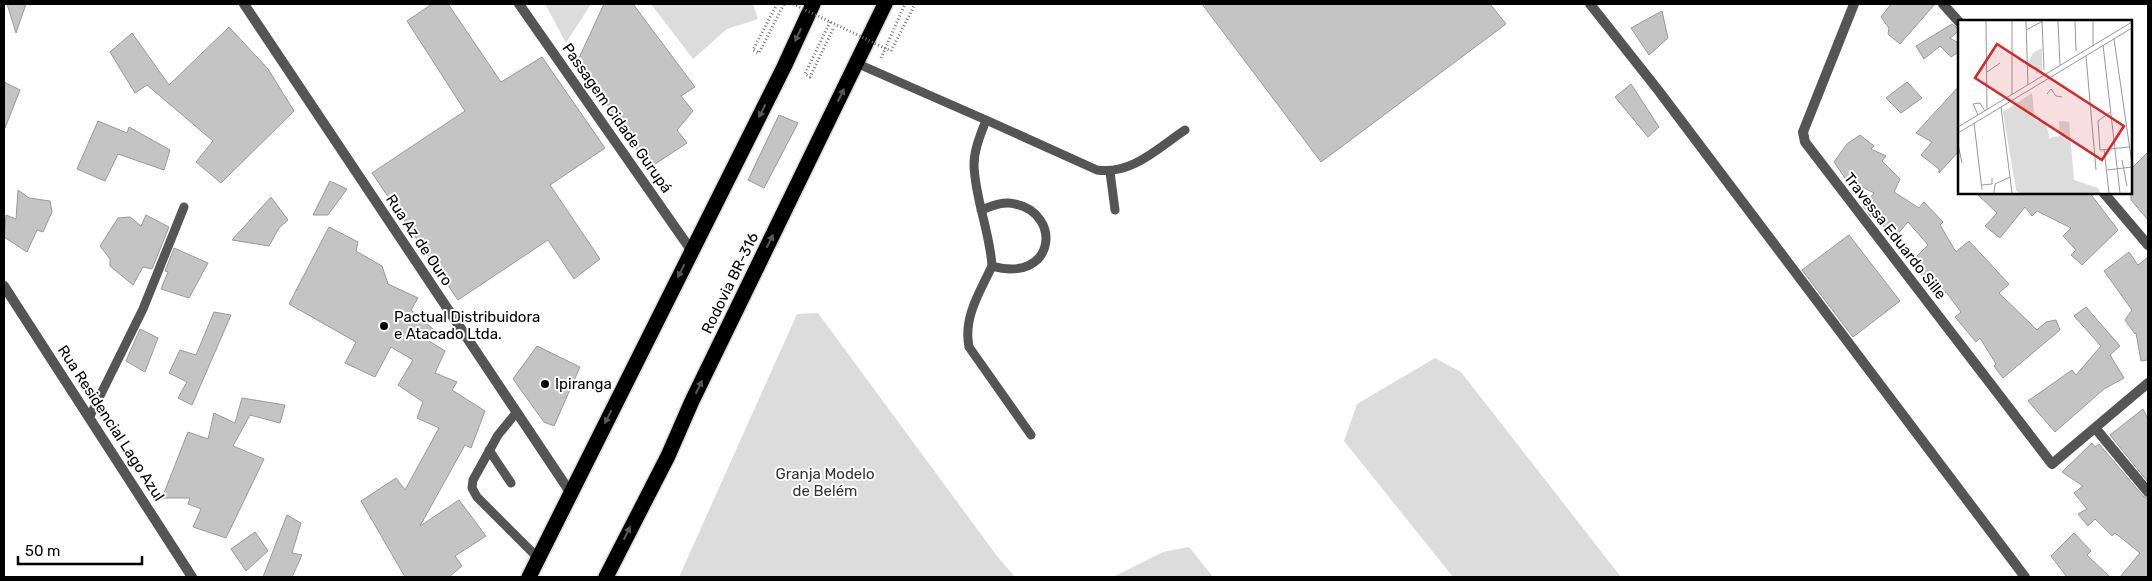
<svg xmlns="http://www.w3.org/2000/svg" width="2152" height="581" viewBox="0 0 2152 581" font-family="Rubik,sans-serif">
  <rect width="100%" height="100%" fill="#fff"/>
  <path fill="#dcdcdc" d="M545,4H591L566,43Z
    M651,4H753L758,19L727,29L693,59Z
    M818,313L997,556L1015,577H679L797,314Z
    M1435,358L1461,372L1621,577H1453L1344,441L1357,404Z
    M1189,547L1213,577H1113L1163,552Z"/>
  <path fill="#c4c4c4" stroke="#999" d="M7,4H26L16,33Z
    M432,4H448L501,82L542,57L605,148L550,185L600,259L574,279L548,240L458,300L372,173L465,111L407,21Z
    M604,4H633L695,87L681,96L693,111L677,130L687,143L649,168L578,60Z
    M1202,4H1490L1506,24L1321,162Z
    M1891,4H1935L1900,44L1888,34L1889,28L1881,17Z
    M1662,11L1668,38L1649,55L1631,28Z
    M1952,24L1960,30L1950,38L1960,44V51L1951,57L1940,46L1924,59L1916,46Z
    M229,27L268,69L294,111L221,183L196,162L213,141L147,85L135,93L110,52L132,33L169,85Z
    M4,82L20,90L5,128H4Z
    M1907,82L1922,98L1901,113L1886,98Z
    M1631,84L1659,127L1648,137L1615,97Z
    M1960,85V150L1939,173V169L1921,155L1932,142L1916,133Z
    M779,115L798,123L764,188L748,180Z
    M98,121L127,133L129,127L170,150L164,170L118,154L105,181L77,169Z
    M1860,135L1874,146L1871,149L1886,156L1882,161L1900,179L1894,192L1919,208L1924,202L1943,222L1940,225L1956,252L1969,241L2009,284L1999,293L2037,330L2046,322L2056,320L2060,330L2003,378L1994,366L1996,364L1980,338L1976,342L1955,317L1961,312L1946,292L1944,294L1929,274L1926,280L1910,263L1928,245L1908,222L1896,236L1870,216L1863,206L1874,193L1845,178L1834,162L1847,144Z
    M2148,152V220L2131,200V169Z
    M330,181L347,189L328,215H313Z
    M18,190L29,198L50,201L52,212L43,232L37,230L27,252L4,237L6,215L16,219Z
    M1975,192H2089L2118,230L2082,265L2071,255L2076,250L2063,236L2071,228L2037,211L2032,216L2025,207L2000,238L1985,226L1997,213Z
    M271,197L288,220L279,228L269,246L232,240Z
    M146,215L169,227L152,269L143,267L133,285L110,266V259L100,246L118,218L130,217L141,226Z
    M329,227L358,242L356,251L382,266L388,284L418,298L411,310L433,329L426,339L445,351L435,373L457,382L452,390L485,411L471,448L465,445L420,526L459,500L486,536L455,556L462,566L449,577H405L361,501L396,478L405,490L439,428L417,418L423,402L398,385L413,360L391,347L375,377L345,363L356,342L289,304Z
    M1849,235L1900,301L1853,337L1802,270Z
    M174,248L208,263L189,298L161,289L168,272L165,271Z
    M2129,252L2138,265L2148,257V360L2141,361L2136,333L2135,334L2125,320L2132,310L2104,271Z
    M2086,307L2120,346L2110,355L2124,378L2104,389L2055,432L2028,401L2072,370L2076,375L2101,346L2074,316Z
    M214,312L231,315L192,405L178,398L187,382L169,373L180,350L196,355Z
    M140,329L158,338L145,372L126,361Z
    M537,346L580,367L554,426L544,422L513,379Z
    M242,398L285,405L280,423L250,415L233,446L264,459L226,538L193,527L201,509L188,504L190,498H162L188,432L208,439L214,413L235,423Z
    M2143,409L2148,419V482L2110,435Z
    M2092,443L2095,447L2099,444L2143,496L2148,499V577H2120L2140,553L2115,533L2112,536L2095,519L2088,526L2078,514L2087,509L2074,493L2083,486L2062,472Z
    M287,515L301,523L292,553L302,555L292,577H263Z
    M255,532L268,551L246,571L231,549Z
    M2074,533L2091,551L2087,555L2110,577H2067L2051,556Z"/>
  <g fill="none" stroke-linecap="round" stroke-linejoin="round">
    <g stroke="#dbdbdb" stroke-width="18">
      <path id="highway" d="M529,577L784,67L813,4
        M606,577L668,456L692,401L885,4"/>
    </g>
    <path stroke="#777" stroke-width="3" stroke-dasharray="1 2.5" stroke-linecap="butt" d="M777,4L753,50L759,53L784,4
      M830,22L805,74L810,77L833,29
      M891,51L915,4
      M881,58L905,4"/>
    <path stroke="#555" stroke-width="9" d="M856,63L986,120
      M1110,172L1115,210
      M981,210C992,206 1003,201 1015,204C1063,214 1055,284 992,266C990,232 975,199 974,165C974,149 981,134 986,120L1097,170C1132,175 1158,148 1185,130
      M992,266C980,292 963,317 969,347L1031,435
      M516,413L498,435L473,480L472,488L477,497L538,558
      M89,418L143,309L184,207
      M489,450L511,483"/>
    <path stroke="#555" stroke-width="10" d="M244,4L570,492
      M519,4L691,250
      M1590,4L1658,90L2025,577
      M1854,4L1803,132L1805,142L2052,464L2148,383
      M1943,4L1960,23
      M2103,192L2148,245
      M4,286L192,577
      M2096,429L2148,492"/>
    <use href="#highway" stroke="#000" stroke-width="15"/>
    <path stroke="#777" stroke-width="3" stroke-dasharray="1 2.5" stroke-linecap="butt" d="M793,4L891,51"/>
  </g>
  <defs><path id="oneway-solid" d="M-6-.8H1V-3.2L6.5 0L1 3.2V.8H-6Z" transform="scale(1.25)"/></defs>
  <g fill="#595959">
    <use href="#oneway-solid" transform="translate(798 35) rotate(115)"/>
    <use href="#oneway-solid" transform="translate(841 95) rotate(-64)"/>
    <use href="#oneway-solid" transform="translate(762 111) rotate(117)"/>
    <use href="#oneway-solid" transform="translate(770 241) rotate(-64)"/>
    <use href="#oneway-solid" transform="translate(681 271) rotate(117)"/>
    <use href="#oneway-solid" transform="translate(699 387) rotate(-64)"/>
    <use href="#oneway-solid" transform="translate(608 417) rotate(117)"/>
    <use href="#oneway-solid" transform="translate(627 533) rotate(-64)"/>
  </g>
  <g fill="#000" stroke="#fff" stroke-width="2">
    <circle cx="384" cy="326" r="5"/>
    <circle cx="545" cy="384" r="5"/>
  </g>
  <g text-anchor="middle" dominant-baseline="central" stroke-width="4" stroke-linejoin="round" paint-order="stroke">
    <g font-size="15" fill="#000" stroke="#fff">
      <text transform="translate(617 118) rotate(55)">Passagem Cidade Gurupá</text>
      <text transform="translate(1895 236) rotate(52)">Travessa Eduardo Sille</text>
      <text transform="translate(419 240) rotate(56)">Rua Az de Ouro</text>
      <text transform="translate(730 283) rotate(-64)">Rodovia BR-316</text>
      <text transform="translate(111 423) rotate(57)">Rua Residencial Lago Azul</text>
    </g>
    <g font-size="15" fill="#000" stroke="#fff" text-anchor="start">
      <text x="394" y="317">Pactual Distribuidora<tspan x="394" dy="17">e Atacado Ltda.</tspan></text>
      <text x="555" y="384">Ipiranga</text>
    </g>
    <g font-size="15" fill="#333" stroke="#fff">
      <text x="825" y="474">Granja Modelo<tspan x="825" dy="17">de Belém</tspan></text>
    </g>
  </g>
  <g transform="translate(1958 20)">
    <rect width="174" height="174" fill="#fff"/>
    <path d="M84,28V52L78,54L77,45L71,48V42L75,33ZM74,73L77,100L88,102L91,118L102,116L101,101L111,102L116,160L140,168L142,173H61L58,170L45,92Z" fill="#dcdcdc"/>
    <path fill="none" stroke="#999" stroke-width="1" d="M28,1L29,90M68,1L70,65M84,1L86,50M100,1L102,45M117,1L118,31M135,1V26M68,10L85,1M156,19L174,144M145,25L162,173M128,36L138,150M29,52L42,43M89,74L93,69L98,76L104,77M54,75V1M43,87L54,173M152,92L140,101L142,130L171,127M20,95L15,84L22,83L27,91M16,103L24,170M0,107L174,2M0,113L174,8M0,124L4,143M146,129L151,173M164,140L169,166M149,150L174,147M24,165L34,164V158M36,173L37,164L52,157"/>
    <path fill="#d62828" fill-opacity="0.15" stroke="#d62828" stroke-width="2.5" d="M39,24L166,106L144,140L17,58Z"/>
    <rect width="174" height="174" fill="none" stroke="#000" stroke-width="2.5"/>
  </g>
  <rect width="2152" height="581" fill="none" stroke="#000000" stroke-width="10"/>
  <path d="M18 556v8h124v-8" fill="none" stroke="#000000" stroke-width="2.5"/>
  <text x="25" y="556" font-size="15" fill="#000000" stroke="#ffffff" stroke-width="4" paint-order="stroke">50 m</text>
</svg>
